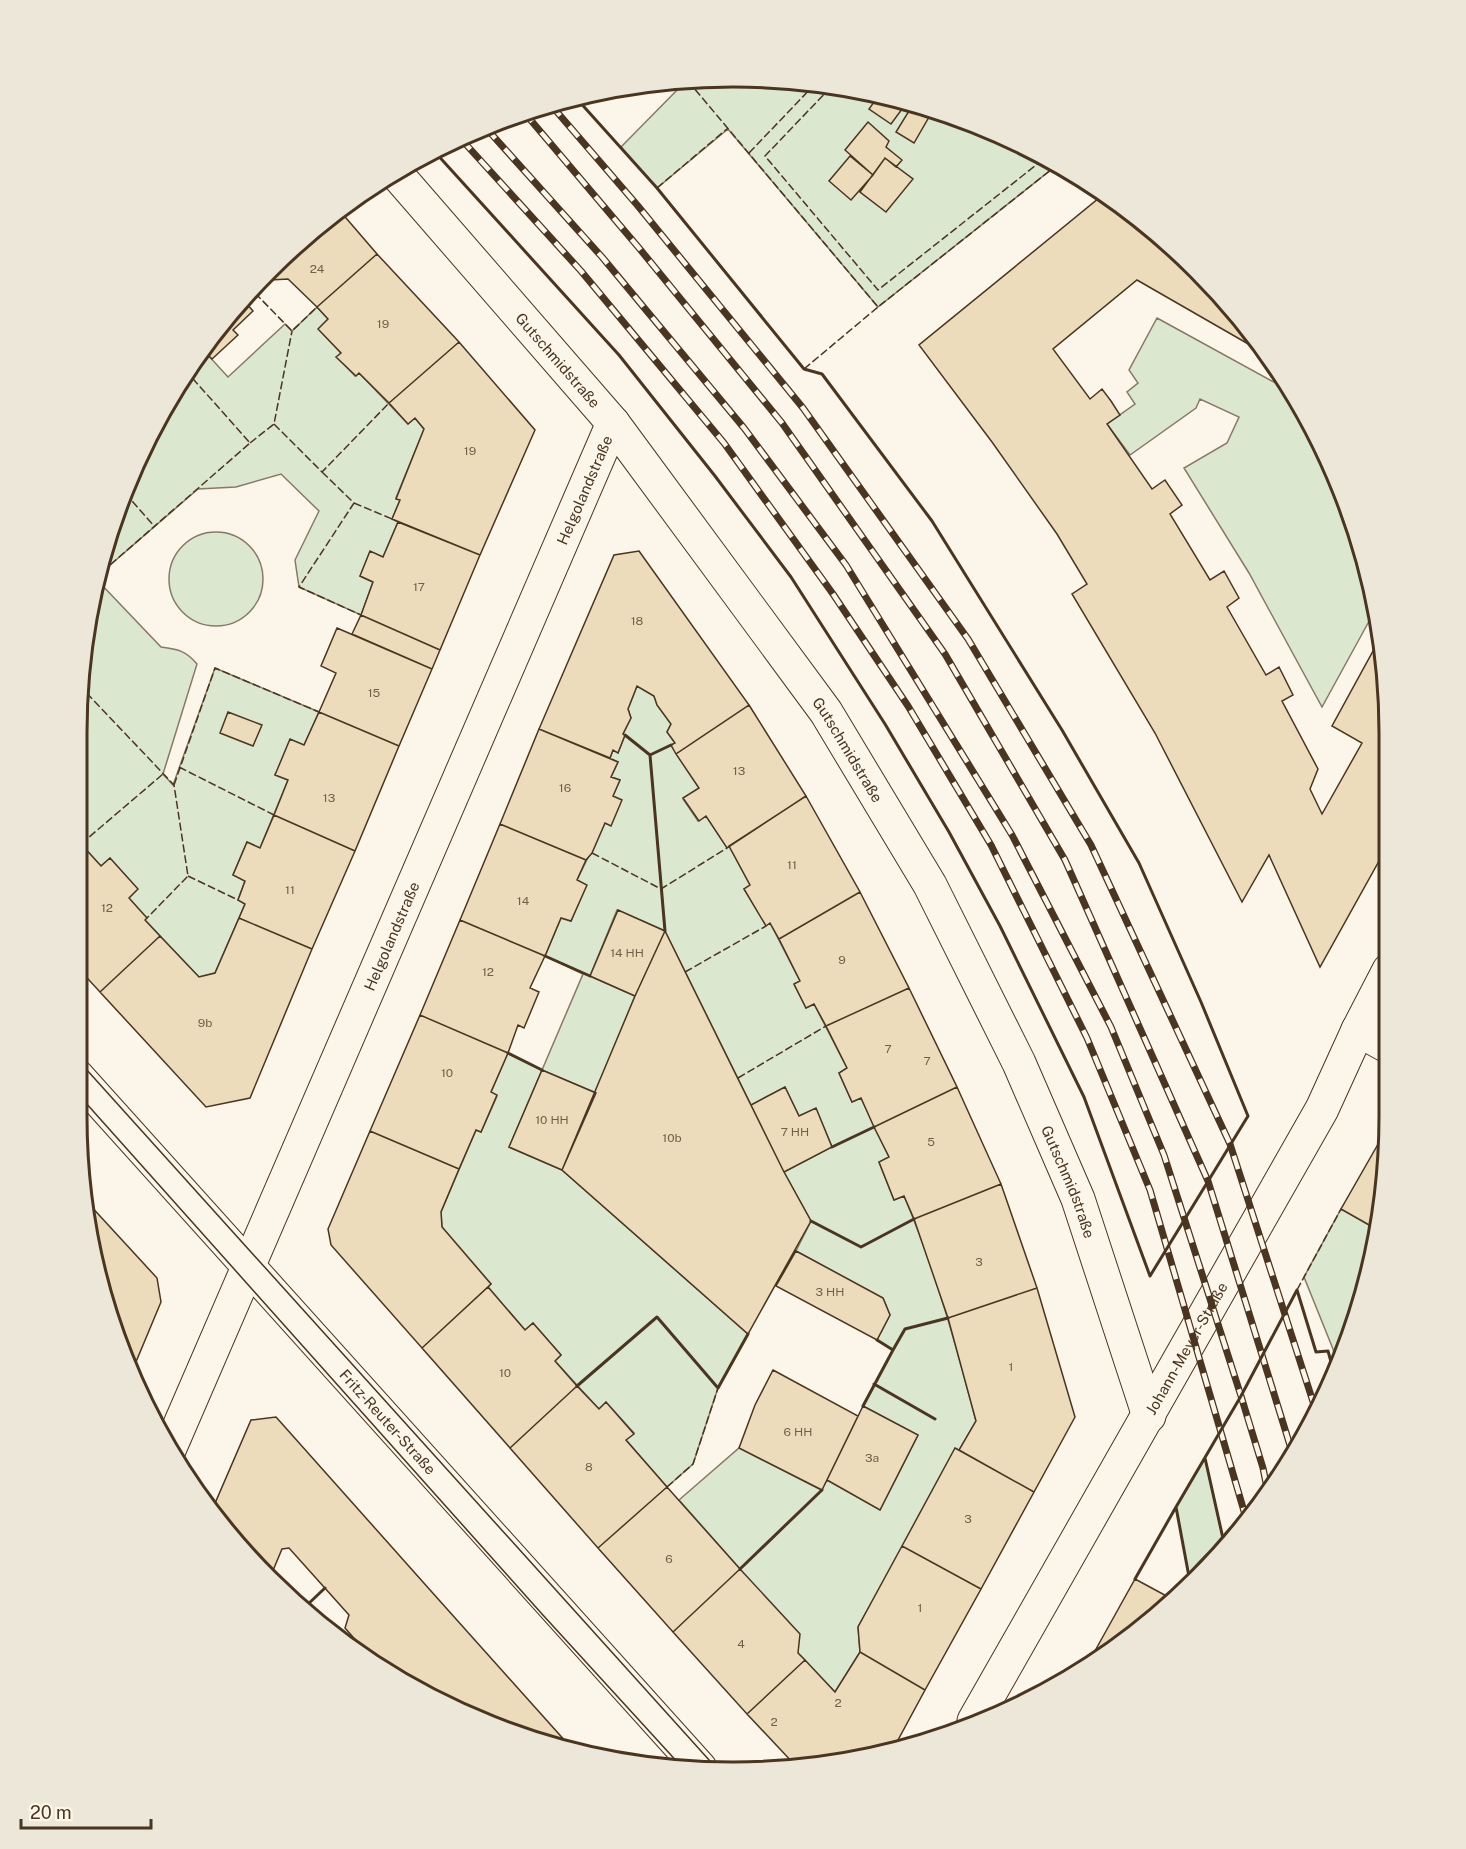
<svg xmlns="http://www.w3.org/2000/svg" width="1466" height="1849" viewBox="0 0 1466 1849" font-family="'Public Sans',sans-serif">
  <rect width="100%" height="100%" fill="#fbf6e9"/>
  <path fill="#dce7d0" stroke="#887966" stroke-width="1.5" d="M776,78L903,99L1023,144L1057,165L878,307L728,129L657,188L621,147L686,81Z
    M317,307L328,319L319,329L341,353L337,357L355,376L359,373L408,424L415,418L424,429L396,498L400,500L392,519L398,522L383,557L370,552L360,576L373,582L361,615L299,587L295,560L319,511L281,474L236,487L198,489L102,572L111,522L115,513L125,506L121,501L164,405L186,373L207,354L228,377L285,324L292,331Z
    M1157,318L1292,392L1301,404L1355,522L1373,614L1322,707L1249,573L1184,468L1227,443L1239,417L1200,399L1196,408L1130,455L1107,424L1135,404L1127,392L1138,383L1129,370Z
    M169 579a47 47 0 1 1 94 0a47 47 0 1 1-94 0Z
    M99,582L161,647C178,649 186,651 197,664L163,774L173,785L215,668L319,712L304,745L275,774L288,780L260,848L247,842L233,875L245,881L238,900L245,904L215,973L199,977L145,920L146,918L129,898L137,889L110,858L101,866L77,840L78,690Z
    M637,686L654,696L657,705L671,724L667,732L675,743L671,745L699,788L683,799L698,821L706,816L727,847L729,846L750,885L744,889L766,925L770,923L800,981L794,984L806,1008L814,1004L847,1068L839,1073L852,1102L861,1098L889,1157L879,1162L894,1200L904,1196C935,1269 956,1345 976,1421L858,1627L860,1652L835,1692L798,1653L740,1569L679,1500L739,1448L821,1490L827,1480L880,1510L918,1435L863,1406L893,1350L877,1340L890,1315L883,1298L796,1251L811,1221L784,1172L832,1147L816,1109L799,1116L785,1087L751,1105L665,931L617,910L590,976L635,996L596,1093L542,1070L509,1147L562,1170L748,1334L718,1388L693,1464L667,1487L626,1440L634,1433L606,1402L599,1409L555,1361L561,1355L533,1323L525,1330L488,1287L491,1284L442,1227L441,1212L476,1130L481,1132L497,1096L491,1092L508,1053L542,1070L583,974L545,956L561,918L571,921L586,885L577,880L605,823L611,825L613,796L620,780L611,777L618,762L610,758L613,750L618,753L625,735L623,734L631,718L628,709Z
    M1341,1209L1378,1230L1377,1244L1338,1370L1333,1349L1304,1277Z
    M1205,1458L1224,1543L1190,1582L1176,1507Z"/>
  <path fill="#ecdcbc" stroke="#4a3520" stroke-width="1.5" d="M879,95L908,101L891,124L869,109Z
    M912,106L929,117L914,143L896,132Z
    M868,122L889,141L886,147L902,160L896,167L885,158L873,175L845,150Z
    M850,156L873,175L851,200L829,181Z
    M885,158L913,179L886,212L860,192Z
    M1104,194L1132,212L1226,300L1264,353L1137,280L1053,349L1090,399L1102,389L1111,401L1120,415L1107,424L1152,489L1165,480L1182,505L1170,514L1210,580L1224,571L1239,598L1227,607L1266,675L1279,667L1293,695L1282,701L1318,769L1310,789L1322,814L1362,743L1332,726L1378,642L1388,690L1389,843L1320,967L1269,855L1242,902L1155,733L1072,594L1087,584L1057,534L992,442L919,345Z
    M340,211L377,254L317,307L288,279L270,280L255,293L252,291L300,239Z
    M377,254L459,342L389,403L359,373L356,376L336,357L341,353L318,329L328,319L317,307Z
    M252,291L255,293L246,303L253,311L233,330L238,335L212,359L207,354L187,372L212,333Z
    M459,342L535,430L480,555L392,519L400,500L396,499L424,429L415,418L408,424L389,403Z
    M398,522L480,555L440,650L361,615L373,582L360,576L370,551L383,557Z
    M639,551L749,705L676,754L671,745L675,743L667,732L671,724L657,705L654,696L637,686L628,709L631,718L623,734L625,735L618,753L613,750L610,758L539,729L614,555Z
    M361,615L440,650L432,669L352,634Z
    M337,628L432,669L399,746L319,712L336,673L321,666Z
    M749,705L806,796L727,848L706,816L699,821L683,798L699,788L676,754Z
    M228,712L262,725L253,746L220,733Z
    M319,712L399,746L355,851L274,815L288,780L275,775L290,739L304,745Z
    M539,729L618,762L611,777L620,780L613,796L622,800L611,826L605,823L592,853L586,860L500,824Z
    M806,796L860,892L779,939L770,923L766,926L744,889L750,885L729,846Z
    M274,815L355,851L312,949L239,918L245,904L238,900L245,881L233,875L247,842L260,848Z
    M500,824L586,860L577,880L587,885L571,921L561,918L545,956L460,920Z
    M81,844L101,866L110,858L138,889L129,898L147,918L145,920L160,936L100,992L77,967V848Z
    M860,892L909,988L826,1026L814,1004L806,1008L794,984L800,981L779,939Z
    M618,910L665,931L635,996L590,976Z
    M239,918L312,949L250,1098L206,1107L100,992L160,936L199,977L215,973Z
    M460,920L545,956L530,988L539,992L524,1028L518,1025L508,1053L420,1015Z
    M665,931L784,1172L811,1221L748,1334L562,1170L635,996Z
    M909,988L957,1087L874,1127L861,1098L852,1102L839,1073L847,1068L826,1026Z
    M420,1015L508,1053L491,1092L497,1095L481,1132L476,1130L459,1169L370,1131Z
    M542,1070L596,1093L562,1170L509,1147Z
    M785,1087L799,1116L816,1108L832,1147L784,1172L751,1105Z
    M957,1087L1001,1184L914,1219L904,1196L894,1200L879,1162L889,1157L874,1127Z
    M1389,1125L1378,1230L1341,1209Z
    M370,1131L459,1169L441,1212L442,1227L491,1284L422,1348L331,1245L328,1229Z
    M1001,1184L1037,1288L948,1318L914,1219Z
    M88,1203L157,1278L161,1302L133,1369L99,1286Z
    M796,1251L883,1298L890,1315L877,1340L776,1286Z
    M488,1287L525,1330L533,1323L561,1355L555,1361L577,1386L510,1448L422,1348Z
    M1037,1288L1075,1417L1034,1492L959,1450L976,1421L948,1318Z
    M773,1370L858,1416L822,1490L739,1448L755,1405Z
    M577,1386L599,1409L606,1402L634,1434L626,1440L667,1487L598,1548L510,1448Z
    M863,1406L918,1435L880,1510L827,1480Z
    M276,1417L439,1600L575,1752L563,1750L405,1685L374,1661L345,1628L349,1615L289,1548L282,1549L269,1580L213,1508L251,1420Z
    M955,1448L1034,1492L981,1589L902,1546Z
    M667,1487L740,1569L673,1632L598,1548Z
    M902,1546L981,1589L925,1690L860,1652L858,1627Z
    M740,1569L800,1634L798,1653L805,1660L747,1714L673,1632Z
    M1135,1579L1174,1600L1166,1609L1086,1667Z
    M860,1652L925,1690L892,1751L794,1764L747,1714L805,1660L835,1692Z"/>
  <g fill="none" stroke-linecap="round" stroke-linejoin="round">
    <g stroke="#4a3520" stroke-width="35">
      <g id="minor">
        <path id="s1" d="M395,172L613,423L826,712L930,885L1019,1063L1078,1199L1149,1416"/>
        <path d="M1358,1030L1389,1047"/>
        <path id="s2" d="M169,1450L613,423"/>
        <path id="s3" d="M974,1721L1322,1109L1358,1030L1389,970"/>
      </g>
    </g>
    <g stroke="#4a3520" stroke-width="35">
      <g id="major">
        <path id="s4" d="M77,1076L700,1768"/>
      </g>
    </g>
    <use href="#minor" stroke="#fbf6e9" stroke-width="33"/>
    <use href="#major" stroke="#fbf6e9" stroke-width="33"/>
    <path stroke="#4a3520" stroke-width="1.5" d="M77,1059L719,1771
      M77,1093L542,1614L681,1766"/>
    <g stroke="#4a3520" stroke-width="7">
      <path id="rail" d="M551,105L638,206L803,408L968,639L1091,845L1230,1144L1316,1411
        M523,111L639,248L782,423L945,654L1065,860L1208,1181L1293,1455
        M486,128L602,257L744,428L846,565L1012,835L1111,1027L1164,1155L1241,1396L1263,1468L1268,1493
        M461,139L581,271L724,443L833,594L908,706L991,845L1087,1038L1150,1190L1246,1518"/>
    </g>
    <use href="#rail" stroke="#fbf6e9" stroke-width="4.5" stroke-dasharray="14" stroke-linecap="butt"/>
    <path stroke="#4a3520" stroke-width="1.5" stroke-dasharray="8 3" stroke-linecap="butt" d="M688,81L878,307L1057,165
      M831,87L765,156L878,290L1045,158
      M749,153L815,84
      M657,188L728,128
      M255,293L292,331L317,307
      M804,369L878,307
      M274,424L322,472L389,403
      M250,443L274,424L292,331
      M322,472L354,503L299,587L361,615
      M125,493L154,526
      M354,503L392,519
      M102,572L250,443L187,372
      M79,685L174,785L188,876L147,918
      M179,767L274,815
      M174,785L215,668L319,712
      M81,844L163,774
      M592,853L661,889L727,848
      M188,876L238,900
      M685,972L766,926
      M738,1078L826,1026
      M1297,1290L1341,1209
      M667,1487L693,1464L718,1388"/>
    <path stroke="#4a3520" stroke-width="3" d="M577,99L657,188L804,369L822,374L932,521L1062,730L1139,863L1201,1002L1248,1116L1150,1276
      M434,151L619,355L715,476L791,577L885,724L949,832L1000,926L1084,1097L1150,1276
      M625,735L650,755
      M665,931L650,755L671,745
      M545,956L590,976
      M508,1053L542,1070
      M832,1147L874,1127
      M811,1221L861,1247L914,1219
      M893,1350L905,1329L948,1318
      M874,1384L935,1419
      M577,1386L657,1317L718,1388L748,1334
      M863,1406L893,1350L877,1340
      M1205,1458L1224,1543
      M740,1569L822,1490
      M1135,1579L1176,1507
      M1190,1582L1176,1507L1241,1396L1297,1290L1316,1352L1328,1351L1335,1376
      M316,1616L306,1606L325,1588"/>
  </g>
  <g text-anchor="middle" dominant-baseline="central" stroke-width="4.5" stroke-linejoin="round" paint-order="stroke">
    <g font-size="12" fill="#725f47">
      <text x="317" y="269">24</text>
      <text x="383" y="324">19</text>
      <text x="470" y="451">19</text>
      <text x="419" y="587">17</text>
      <text x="637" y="621">18</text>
      <text x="374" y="693">15</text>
      <text x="739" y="771">13</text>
      <text x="565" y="788">16</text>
      <text x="329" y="798">13</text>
      <text x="792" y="865">11</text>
      <text x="290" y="890">11</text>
      <text x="523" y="901">14</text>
      <text x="107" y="908">12</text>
      <text x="627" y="953">14 HH</text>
      <text x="842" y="960">9</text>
      <text x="488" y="972">12</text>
      <text x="205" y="1023">9b</text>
      <text x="888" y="1049">7</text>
      <text x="927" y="1061">7</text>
      <text x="447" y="1073">10</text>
      <text x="552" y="1120">10 HH</text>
      <text x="795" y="1132">7 HH</text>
      <text x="672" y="1138">10b</text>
      <text x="931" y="1142">5</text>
      <text x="979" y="1262">3</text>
      <text x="830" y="1292">3 HH</text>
      <text x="1011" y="1367">1</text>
      <text x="505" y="1373">10</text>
      <text x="798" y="1432">6 HH</text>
      <text x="872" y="1458">3a</text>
      <text x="589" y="1467">8</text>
      <text x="968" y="1519">3</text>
      <text x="669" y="1559">6</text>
      <text x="920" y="1608">1</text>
      <text x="741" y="1644">4</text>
      <text x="838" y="1703">2</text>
      <text x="774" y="1722">2</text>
    </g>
    <g font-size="15" fill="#4a3520" stroke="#fbf6e9">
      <text stroke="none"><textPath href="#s1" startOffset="249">Gutschmidstraße</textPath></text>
      <text stroke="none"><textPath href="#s2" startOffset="1046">Helgolandstraße</textPath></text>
      <text stroke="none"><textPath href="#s1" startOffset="735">Gutschmidstraße</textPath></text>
      <text stroke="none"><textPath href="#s2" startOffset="560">Helgolandstraße</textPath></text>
      <text stroke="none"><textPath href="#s1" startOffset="1221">Gutschmidstraße</textPath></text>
      <text stroke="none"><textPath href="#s3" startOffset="429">Johann-Meyer-Straße</textPath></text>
      <text stroke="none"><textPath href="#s4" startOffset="465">Fritz-Reuter-Straße</textPath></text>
    </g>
  </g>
  <path d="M0 0H1466V1849H0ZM733 87H733A646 646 0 0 1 1379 733V1116A646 646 0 0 1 733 1762H733A646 646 0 0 1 87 1116V733A646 646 0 0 1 733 87Z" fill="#ede7d9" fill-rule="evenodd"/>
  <path fill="none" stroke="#4a3520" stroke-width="3" d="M733 87H733A646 646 0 0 1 1379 733V1116A646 646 0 0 1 733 1762H733A646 646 0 0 1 87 1116V733A646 646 0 0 1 733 87Z"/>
  <path d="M21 1819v9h130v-9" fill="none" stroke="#4a3520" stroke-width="3"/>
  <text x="30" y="1819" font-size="18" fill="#4a3520" stroke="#fbf6e9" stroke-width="4.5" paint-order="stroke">20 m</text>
</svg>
